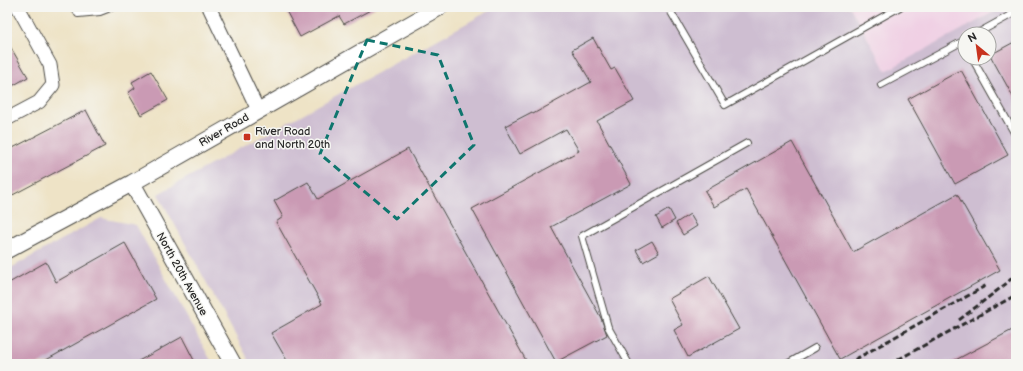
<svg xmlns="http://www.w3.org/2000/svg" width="1023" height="371" viewBox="0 0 1023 371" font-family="'Balsamiq Sans',sans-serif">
  <rect width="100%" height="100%" fill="#f6f6f2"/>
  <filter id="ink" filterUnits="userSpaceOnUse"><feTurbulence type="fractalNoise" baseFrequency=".025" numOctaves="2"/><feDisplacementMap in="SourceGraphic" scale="8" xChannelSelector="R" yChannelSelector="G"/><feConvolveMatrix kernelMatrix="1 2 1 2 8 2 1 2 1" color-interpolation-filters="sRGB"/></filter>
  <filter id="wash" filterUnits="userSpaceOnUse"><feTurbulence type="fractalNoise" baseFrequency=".012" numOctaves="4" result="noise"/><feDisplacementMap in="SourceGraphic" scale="16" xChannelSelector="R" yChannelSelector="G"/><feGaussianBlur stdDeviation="0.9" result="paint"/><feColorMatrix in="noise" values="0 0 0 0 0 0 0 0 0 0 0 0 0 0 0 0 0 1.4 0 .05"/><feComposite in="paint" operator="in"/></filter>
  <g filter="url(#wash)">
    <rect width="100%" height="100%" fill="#eee3c6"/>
    <path fill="#f0d0e4" d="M850,7H1003L886,72Z"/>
    <path fill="#cebed1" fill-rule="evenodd" d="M496,7H850L886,71L1003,7H1016V364H251L158,194ZM965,34H989V58H965Z
      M101,218L136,225L213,364H7V270Z"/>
    <g id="blocks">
      <path fill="#ca9ab4" d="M284,7H376L344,24L339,16L300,37Z
        M593,38L611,70L615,68L634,101L597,121L631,184L551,227L601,318L607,335L556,362L472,209L579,151L566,129L520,154L505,126L532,112L533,114L591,82L572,50Z
        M7,41L28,77L7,89Z
        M1016,41V102L990,55Z
        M961,70L1008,155L955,184L908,99Z
        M151,71L168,100L141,115L128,93L135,88L132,82Z
        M86,110L105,146L7,198V151Z
        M792,142L853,252L957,194L1000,270L840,359L746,189L714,207L705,191Z
        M408,149L528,364H289L271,333L322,304L276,222L283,217L274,201L308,182L318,199Z
        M669,209L675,220L662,228L656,217Z
        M690,214L697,226L683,235L676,223Z
        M652,241L659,253L643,262L636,250Z
        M125,243L156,299L39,364H7V284L46,262L56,282Z
        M709,276L739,329L688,357L674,330L683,325L669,299Z
        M1016,328V364H948Z
        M182,337L196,364H133Z"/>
    </g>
  </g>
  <g filter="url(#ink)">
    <use href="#blocks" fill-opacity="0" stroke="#484742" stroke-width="1"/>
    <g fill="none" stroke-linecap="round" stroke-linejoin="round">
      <g stroke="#484742" stroke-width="8">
        <path id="service" d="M74,7L78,14L100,12L113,7
          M668,7L725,105L900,7
          M976,34L1016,12
          M972,58L1016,136
          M881,85L965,40
          M629,364L608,327L582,236L747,143
          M787,364L815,348"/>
      </g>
      <g stroke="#484742" stroke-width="15">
        <path id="minor" d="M209,7L258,110
          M7,119L39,102L53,85L50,65L18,7"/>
      </g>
      <g stroke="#484742" stroke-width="18">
        <path id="tertiary" d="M132,183L233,364
          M7,250L132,183L440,7"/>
      </g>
      <use href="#service" stroke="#fff" stroke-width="6"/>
      <use href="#minor" stroke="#fff" stroke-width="13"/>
      <use href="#tertiary" stroke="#fff" stroke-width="16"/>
      <path stroke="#2b2b2b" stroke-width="3" stroke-dasharray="6 3" stroke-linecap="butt" d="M959,320L1007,283L1016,274
        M847,364L987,285
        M890,364L1016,295"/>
    </g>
  </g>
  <path fill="none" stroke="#0f766e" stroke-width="3" stroke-dasharray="8 5" stroke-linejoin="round" d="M367,40L438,55L474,145L397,219L320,154Z"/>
  <rect fill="#c8321e" stroke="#f6f6f2" stroke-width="1.5" x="243" y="133" width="8" height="8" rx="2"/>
  <g text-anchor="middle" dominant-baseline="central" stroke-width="3" stroke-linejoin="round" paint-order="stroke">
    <g font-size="11" fill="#2b2b2b" stroke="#f6f6f2">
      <text transform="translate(224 130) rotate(-30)">River Road</text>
      <text transform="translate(182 274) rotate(61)">North 20th Avenue</text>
    </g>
    <g font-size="11" fill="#2b2b2b" stroke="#f6f6f2" text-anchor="start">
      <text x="255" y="131">River Road<tspan x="255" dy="13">and North 20th</tspan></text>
    </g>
  </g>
  <rect width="1023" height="371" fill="none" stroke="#f6f6f2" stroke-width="24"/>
  <g transform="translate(977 46) rotate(331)"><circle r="19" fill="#f6f6f2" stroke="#a5a5a2"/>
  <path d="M0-3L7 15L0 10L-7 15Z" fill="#c8321e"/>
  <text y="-6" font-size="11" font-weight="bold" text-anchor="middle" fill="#2b2b2b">N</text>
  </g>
</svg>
